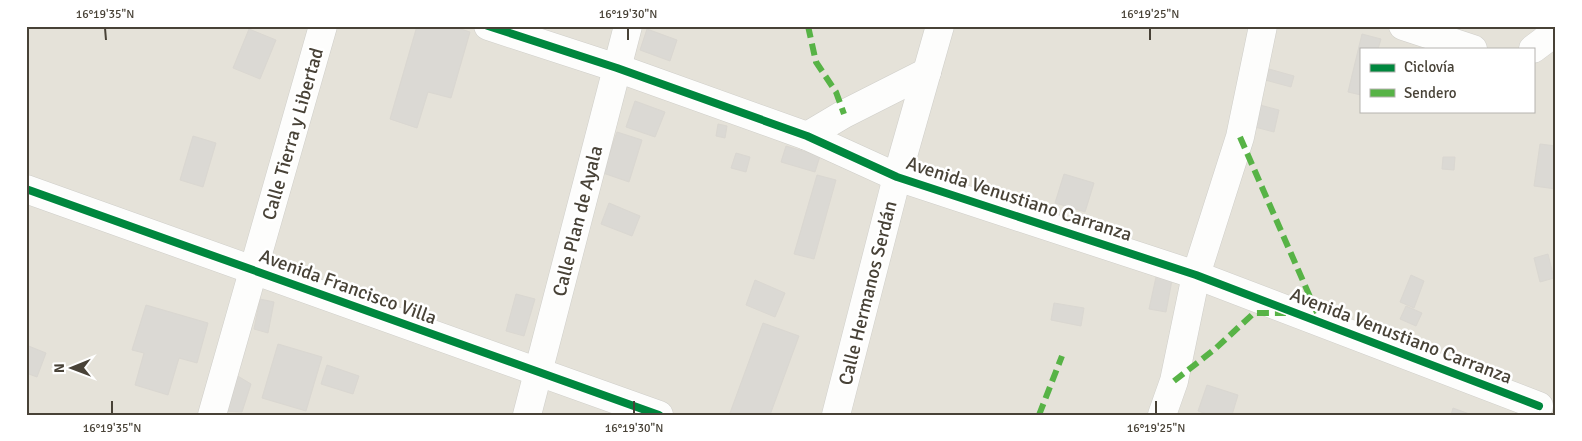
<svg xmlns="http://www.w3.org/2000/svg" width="1582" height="441" font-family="Signika,sans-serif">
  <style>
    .residential { fill: #e5e2d9; fill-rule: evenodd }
    .building { fill: #dbd9d4; stroke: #dad7d1 }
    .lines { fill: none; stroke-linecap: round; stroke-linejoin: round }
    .minor-casing { stroke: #cfcec9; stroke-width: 29 }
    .minor { stroke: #fdfdfc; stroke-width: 28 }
    .quiet { stroke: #57b346; stroke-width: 6; stroke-dasharray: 12 6; stroke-linecap: butt }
    .cycleway-casing { stroke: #fff; stroke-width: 11 }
    .cycleway { stroke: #00873e; stroke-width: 8 }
    .ticks { fill: none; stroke: #484237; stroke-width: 2 }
    .labels { text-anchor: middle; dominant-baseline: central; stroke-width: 5; stroke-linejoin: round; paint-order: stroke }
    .street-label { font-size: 19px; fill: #484237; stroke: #fff }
    .neatline { fill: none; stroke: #484237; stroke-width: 2 }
    .ticks-label { font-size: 12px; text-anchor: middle; fill: #484237 }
  </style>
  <rect width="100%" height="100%" fill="#f1f0ec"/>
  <path class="residential" d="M26 26H1556V415H26ZM1361 49H1533V111H1361Z"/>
  <g class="building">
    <polygon points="417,26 452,26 470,32 451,98 428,92 417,128 390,119"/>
    <polygon points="249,29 276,40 260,79 233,68"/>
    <polygon points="647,29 677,40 670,61 640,50"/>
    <polygon points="1362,34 1381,39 1378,49 1361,49 1361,95 1348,92"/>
    <polygon points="1269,69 1294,76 1291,87 1265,80"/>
    <polygon points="635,101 665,112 655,137 626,127"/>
    <polygon points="1256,104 1279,110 1274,132 1251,126"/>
    <polygon points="718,124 727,126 725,138 716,136"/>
    <polygon points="617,132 642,140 629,182 603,173"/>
    <polygon points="193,136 216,143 203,187 180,180"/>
    <polygon points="1540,144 1556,146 1556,189 1534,186"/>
    <polygon points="786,146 820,156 815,172 781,162"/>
    <polygon points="736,153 750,157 746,172 731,168"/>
    <polygon points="1443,157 1455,157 1454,170 1442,169"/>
    <polygon points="1064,174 1094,183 1085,212 1055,203"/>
    <polygon points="817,175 836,180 814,259 794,254"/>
    <polygon points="609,203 640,216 632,236 601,224"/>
    <polygon points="1548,254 1554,278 1540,282 1534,258"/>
    <polygon points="1411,275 1424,281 1414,308 1400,302"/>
    <polygon points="1156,277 1172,280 1166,312 1149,309"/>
    <polygon points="755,280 785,293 775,317 746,305"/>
    <polygon points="516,294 535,299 524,336 506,331"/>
    <polygon points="260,299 274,302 268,333 254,329"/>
    <polygon points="1054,303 1084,308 1081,326 1051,320"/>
    <polygon points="146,305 208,323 197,363 179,358 168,395 135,385 144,353 132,350"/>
    <polygon points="1406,306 1422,313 1416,326 1400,319"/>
    <polygon points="763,323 799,336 770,415 735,415 730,413"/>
    <polygon points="278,344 322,357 306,411 262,398"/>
    <polygon points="26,345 46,353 37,377 26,373"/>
    <polygon points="327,365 359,376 353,394 321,384"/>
    <polygon points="236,375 251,384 242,412 224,411"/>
    <polygon points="1207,385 1238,395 1232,415 1209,415 1198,411"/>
    <polygon points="1453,408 1472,415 1451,415"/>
  </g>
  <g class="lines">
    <defs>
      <g id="minor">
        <polyline points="488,26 617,68 807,136 897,177 1196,275 1539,406"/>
        <polyline points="1403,26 1473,49"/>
        <polyline points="1533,49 1549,37 1550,26"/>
        <polyline points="807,136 844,114 927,72"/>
        <polyline points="26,189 659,415"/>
        <polyline points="212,415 323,26"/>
        <polyline points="527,415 628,26"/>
        <polyline points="836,415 897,177 940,26"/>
        <polyline points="1162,415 1174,381 1196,275 1240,137 1263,26"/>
      </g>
    </defs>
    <use href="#minor" class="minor-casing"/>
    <use href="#minor" class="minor"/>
    <g class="quiet">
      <polyline points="808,26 816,62 836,92 844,114"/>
      <polyline points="1240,137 1321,322"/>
      <polyline points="1174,381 1215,349 1254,313 1286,313"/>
      <polyline points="1039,415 1062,356"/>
    </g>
    <defs>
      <g id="cycleway">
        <polyline points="488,26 617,68 807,136 897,177 1196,275 1539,406"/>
        <polyline points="26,189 659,415"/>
      </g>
    </defs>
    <use href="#cycleway" class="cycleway-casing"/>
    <use href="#cycleway" class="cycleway"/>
  </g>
  <path class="ticks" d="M105 28 106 40M628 28V40M1150 28V40M112 401V414M634 401V414M1156 401V414"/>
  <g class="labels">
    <g class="street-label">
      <text transform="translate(293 134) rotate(-74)">Calle Tierra y Libertad</text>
      <text transform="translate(1019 199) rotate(18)">Avenida Venustiano Carranza</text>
      <text transform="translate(578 221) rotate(-76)">Calle Plan de Ayala</text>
      <text transform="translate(348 287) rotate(20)">Avenida Francisco Villa</text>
      <text transform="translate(868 293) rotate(-76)">Calle Hermanos Serdán</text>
      <text transform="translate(1401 336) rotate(21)">Avenida Venustiano Carranza</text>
    </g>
  </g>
  <rect width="1582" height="441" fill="none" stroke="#ffffff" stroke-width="55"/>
  <rect x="1360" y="48" width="175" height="65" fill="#ffffff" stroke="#b6b3af"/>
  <rect x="1370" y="64" width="25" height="8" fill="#00873e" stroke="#b6b3af"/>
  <text x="1404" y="72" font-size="15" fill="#484237">Ciclovía</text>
  <rect x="1370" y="89" width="25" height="8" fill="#57b346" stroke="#b6b3af"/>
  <text x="1404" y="98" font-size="15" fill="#484237">Sendero</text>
  <g transform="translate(72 368) rotate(269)" stroke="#ffffff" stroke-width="4" paint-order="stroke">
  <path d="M0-4L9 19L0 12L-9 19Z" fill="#484237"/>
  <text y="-8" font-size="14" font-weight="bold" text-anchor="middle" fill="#484237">N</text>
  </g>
  <rect x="28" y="28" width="1526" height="386" class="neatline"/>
  <g class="ticks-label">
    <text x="105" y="18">16°19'35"N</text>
    <text x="628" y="18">16°19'30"N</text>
    <text x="1150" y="18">16°19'25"N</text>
    <text x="112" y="432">16°19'35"N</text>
    <text x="634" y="432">16°19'30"N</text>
    <text x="1156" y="432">16°19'25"N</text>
  </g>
</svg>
